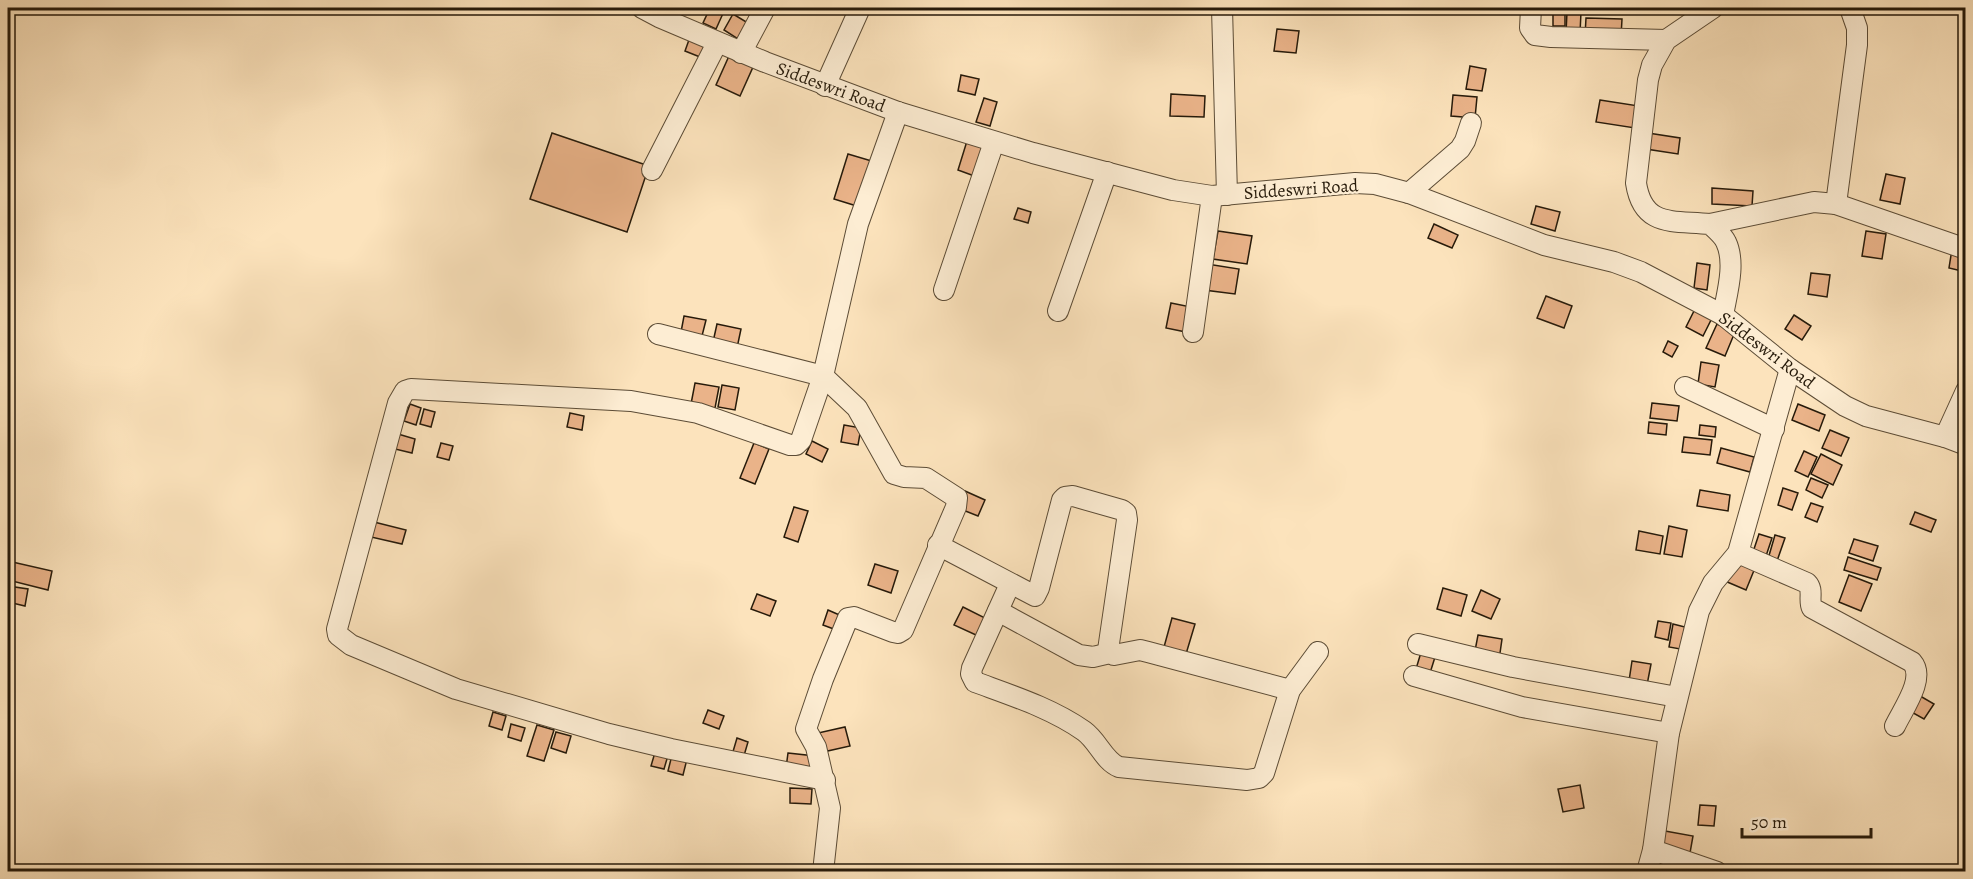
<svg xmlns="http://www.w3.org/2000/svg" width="1973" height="879" font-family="Alegreya,serif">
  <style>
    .building { fill: #eab389; stroke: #261a0a; stroke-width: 1.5 }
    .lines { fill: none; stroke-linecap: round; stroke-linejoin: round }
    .minor-casing { stroke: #5c4c36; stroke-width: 22 }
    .minor { stroke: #fdedd3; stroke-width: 20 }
    .labels { text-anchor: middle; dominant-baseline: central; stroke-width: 4.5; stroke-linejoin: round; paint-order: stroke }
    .street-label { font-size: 18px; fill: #261a0a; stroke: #fdedd3 }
  </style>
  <rect width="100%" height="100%" fill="#fce3bc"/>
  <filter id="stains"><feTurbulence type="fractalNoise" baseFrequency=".00333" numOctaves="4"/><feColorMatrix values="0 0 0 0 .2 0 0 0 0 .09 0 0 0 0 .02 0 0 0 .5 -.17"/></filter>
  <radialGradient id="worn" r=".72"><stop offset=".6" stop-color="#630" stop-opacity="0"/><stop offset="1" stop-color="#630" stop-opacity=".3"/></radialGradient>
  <g class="building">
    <polygon points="710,8 725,9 716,29 703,23"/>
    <polygon points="1567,12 1581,12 1580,33 1566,33"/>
    <rect x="1553" y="13" width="12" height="13"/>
    <polygon points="733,14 748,23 738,39 724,30"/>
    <polygon points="1586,18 1622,19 1621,37 1585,36"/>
    <polygon points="1277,29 1299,31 1296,53 1274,51"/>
    <polygon points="690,37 711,45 705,59 685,51"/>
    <polygon points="729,56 753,67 740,96 716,85"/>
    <polygon points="1470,66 1486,69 1482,91 1466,89"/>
    <polygon points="961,75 979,79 975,95 958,91"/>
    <polygon points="1171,94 1205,96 1204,117 1170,116"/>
    <polygon points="1453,95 1477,97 1475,118 1451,116"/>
    <polygon points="984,98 997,102 990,126 976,122"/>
    <polygon points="1600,100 1639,106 1635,128 1596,122"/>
    <polygon points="552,133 649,166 627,232 530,199"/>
    <polygon points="1648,133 1680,138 1678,154 1646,149"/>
    <polygon points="967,141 987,148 977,177 958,170"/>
    <polygon points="848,154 875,162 860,207 834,199"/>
    <polygon points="1886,174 1905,178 1900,204 1880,200"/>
    <polygon points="1712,188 1753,191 1752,206 1712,204"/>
    <polygon points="1536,206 1560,212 1555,231 1531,224"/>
    <polygon points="1018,208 1031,212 1028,223 1014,219"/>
    <polygon points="1434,224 1458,235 1452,248 1428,238"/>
    <polygon points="1218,231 1252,236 1247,264 1213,259"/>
    <polygon points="1866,231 1886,234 1882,259 1862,256"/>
    <polygon points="1952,249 1966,253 1966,272 1949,268"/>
    <polygon points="1697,263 1710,265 1707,290 1694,288"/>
    <polygon points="1207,264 1239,269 1235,294 1204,290"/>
    <polygon points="1811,273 1830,275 1827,297 1808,294"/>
    <polygon points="1546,296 1572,306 1564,328 1537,318"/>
    <polygon points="1171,303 1191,307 1186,332 1166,328"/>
    <polygon points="1696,307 1713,316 1703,336 1686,327"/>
    <polygon points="1794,315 1811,326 1802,340 1785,329"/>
    <polygon points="684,316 706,320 702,336 681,332"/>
    <polygon points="717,324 741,329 737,348 713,342"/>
    <polygon points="1717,324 1735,332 1725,356 1706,348"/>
    <polygon points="1668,341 1678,346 1672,357 1663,352"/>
    <polygon points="1701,362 1719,365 1715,387 1698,384"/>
    <polygon points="695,383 719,387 715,408 691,404"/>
    <polygon points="722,385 739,388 735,410 718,407"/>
    <polygon points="1652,403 1679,406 1677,421 1650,418"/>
    <polygon points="410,404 421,408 416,425 404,421"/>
    <polygon points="1798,404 1825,415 1819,431 1792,420"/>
    <polygon points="424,409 435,412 431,427 420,424"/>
    <polygon points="570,413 584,416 582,430 567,427"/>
    <polygon points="1649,422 1667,424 1666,435 1648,433"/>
    <polygon points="844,425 861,428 858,445 841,442"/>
    <polygon points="1700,425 1716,427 1715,437 1699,435"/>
    <polygon points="1830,430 1849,438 1841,456 1822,448"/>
    <polygon points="398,434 415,439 412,453 395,449"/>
    <polygon points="1684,437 1712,440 1710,455 1682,452"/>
    <polygon points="812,441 828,449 822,462 806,454"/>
    <polygon points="441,443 453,446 449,460 437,457"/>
    <polygon points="754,443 769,449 755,484 740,478"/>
    <polygon points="1721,448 1754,457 1750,472 1717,463"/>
    <polygon points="1804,451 1817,457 1808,477 1795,471"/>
    <polygon points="1821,454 1842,465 1833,485 1811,474"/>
    <polygon points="1811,478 1828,485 1822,498 1806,490"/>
    <polygon points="1783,488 1798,493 1792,510 1778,505"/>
    <polygon points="1700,490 1730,495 1728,511 1697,506"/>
    <polygon points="965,491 985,500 978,516 958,508"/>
    <polygon points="1811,503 1823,507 1817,522 1805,517"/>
    <polygon points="794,507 808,511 798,542 784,537"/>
    <polygon points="1915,512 1936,520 1931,532 1910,524"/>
    <polygon points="374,522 406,530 402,544 371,537"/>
    <polygon points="1669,526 1687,530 1682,557 1664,554"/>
    <polygon points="1639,531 1663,536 1660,554 1636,550"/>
    <polygon points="1759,534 1772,538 1766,556 1753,552"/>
    <polygon points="1775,535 1785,538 1777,561 1768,559"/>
    <polygon points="1854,539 1878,546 1873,561 1849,553"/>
    <polygon points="1848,557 1881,568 1877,580 1844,570"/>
    <polygon points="1734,560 1755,568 1746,590 1725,581"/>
    <polygon points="8,561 52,571 48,590 8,580"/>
    <polygon points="875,564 898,571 891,593 868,585"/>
    <polygon points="1849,575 1872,584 1861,611 1839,602"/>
    <polygon points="8,586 28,589 25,606 8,602"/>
    <polygon points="1443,588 1467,595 1461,616 1437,609"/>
    <polygon points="1481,590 1500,599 1491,619 1472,611"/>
    <polygon points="757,594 776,601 770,616 751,609"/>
    <polygon points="963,607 985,618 976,635 954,625"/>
    <polygon points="828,610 844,617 839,631 823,625"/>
    <polygon points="1172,618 1195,624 1186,654 1164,647"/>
    <polygon points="1658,621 1671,623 1668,640 1655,637"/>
    <polygon points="1673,624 1685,627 1680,649 1669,647"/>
    <polygon points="1478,635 1502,639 1499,660 1474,656"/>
    <polygon points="1422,649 1436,654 1430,673 1416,669"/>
    <polygon points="1632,661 1651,664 1647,685 1629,681"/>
    <polygon points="1915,693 1934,704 1924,719 1906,709"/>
    <polygon points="708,710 724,716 719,729 703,723"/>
    <polygon points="493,712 506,716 502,730 489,726"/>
    <polygon points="511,724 525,728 521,741 508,737"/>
    <polygon points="537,725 554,730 544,761 527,756"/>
    <polygon points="845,727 850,746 823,752 818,733"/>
    <polygon points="556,732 571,736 566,753 551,748"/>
    <polygon points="737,738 748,742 743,759 732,755"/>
    <polygon points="656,749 669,752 664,769 651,766"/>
    <polygon points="673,751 688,755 683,775 668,771"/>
    <polygon points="788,753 815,756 813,772 786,768"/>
    <polygon points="1580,785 1584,808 1563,812 1558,789"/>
    <polygon points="790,788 812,789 811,804 790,803"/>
    <polygon points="1700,805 1716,806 1714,826 1698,825"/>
    <polygon points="1665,831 1693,836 1690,853 1662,849"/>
  </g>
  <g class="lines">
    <defs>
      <g id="minor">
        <polyline points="642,8 659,17 765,62 898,112 1033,153 1173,190 1212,196 1355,183 1375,184 1409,193 1544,245 1614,262 1641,272 1723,315 1790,369 1845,406 1866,416 1945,437 1966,445"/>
        <polyline points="1222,8 1227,195"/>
        <polyline points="1531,8 1530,28 1535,35 1551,37 1666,40"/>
        <path d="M1713 8 1666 40 1652 65 1648 80 1636 183C1643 228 1673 220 1710 224 1715 229 1723 235 1726 242 1736 263 1727 293 1723 315"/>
        <polyline points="741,53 765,8"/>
        <polyline points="825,86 860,8"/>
        <polyline points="652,170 717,43"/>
        <polyline points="1409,193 1460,149 1465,141 1471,123"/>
        <polyline points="1836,204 1857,45 1857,28 1850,8"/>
        <polyline points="1710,224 1814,202 1836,204 1966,249"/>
        <polyline points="944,290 994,142"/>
        <polyline points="1058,311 1107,172"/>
        <polyline points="1193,332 1212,196"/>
        <polyline points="658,334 823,376 857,408 894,474 904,477 926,478 957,498 956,507 903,630 898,633 893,632 854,617 848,618 823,679 806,729 816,747 830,808 823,872"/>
        <polyline points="1685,387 1774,429"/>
        <polyline points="1945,437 1966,391"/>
        <polyline points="938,545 1035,596 1039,588 1062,500 1065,497 1073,496 1122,510 1126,513 1127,520 1108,650 1114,655 1140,650 1148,652 1290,690"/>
        <path d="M1738 553 1807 583C1814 590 1808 600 1812 608L1912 662C1926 678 1903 709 1895 726"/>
        <path d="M1010 584 972 668 971 674 975 682C1013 696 1051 708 1084 731 1098 741 1104 761 1119 767L1247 780 1259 778 1264 773 1290 690 1318 652"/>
        <polyline points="998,611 1079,655 1093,657 1110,653"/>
        <polyline points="1418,644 1513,667 1677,697"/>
        <polyline points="1414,676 1522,707 1669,733"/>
        <polyline points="825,780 671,749 609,734 456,689 351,645 338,635 337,629 398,403 405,391 411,389 631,401 698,413 790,445 796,445 801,440 823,376 858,224 898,112"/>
        <polyline points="1653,850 1717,872"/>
        <polyline points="1647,872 1653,850 1669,733 1699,611 1713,583 1738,553 1790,369"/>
      </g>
    </defs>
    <use href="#minor" class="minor-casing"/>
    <use href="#minor" class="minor"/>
  </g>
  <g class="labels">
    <g class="street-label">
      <text transform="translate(831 87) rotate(20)">Siddeswri Road</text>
      <text transform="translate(1301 189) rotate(-4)">Siddeswri Road</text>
      <text transform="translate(1767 350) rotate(37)">Siddeswri Road</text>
    </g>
  </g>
  <rect width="1973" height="879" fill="none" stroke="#fce3bc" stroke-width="30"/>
  <rect x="9" y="9" width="1955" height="861" fill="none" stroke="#261a0a" stroke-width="3"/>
  <rect x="15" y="15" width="1943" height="849" fill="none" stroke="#261a0a" stroke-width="1.5"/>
  <path d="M1742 828v9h129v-9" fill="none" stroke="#261a0a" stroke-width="3"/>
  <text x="1751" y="828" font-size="18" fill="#261a0a" stroke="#fdedd3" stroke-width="4.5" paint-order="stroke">50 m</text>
  <rect width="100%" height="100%" filter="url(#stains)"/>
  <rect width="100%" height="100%" fill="url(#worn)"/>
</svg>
